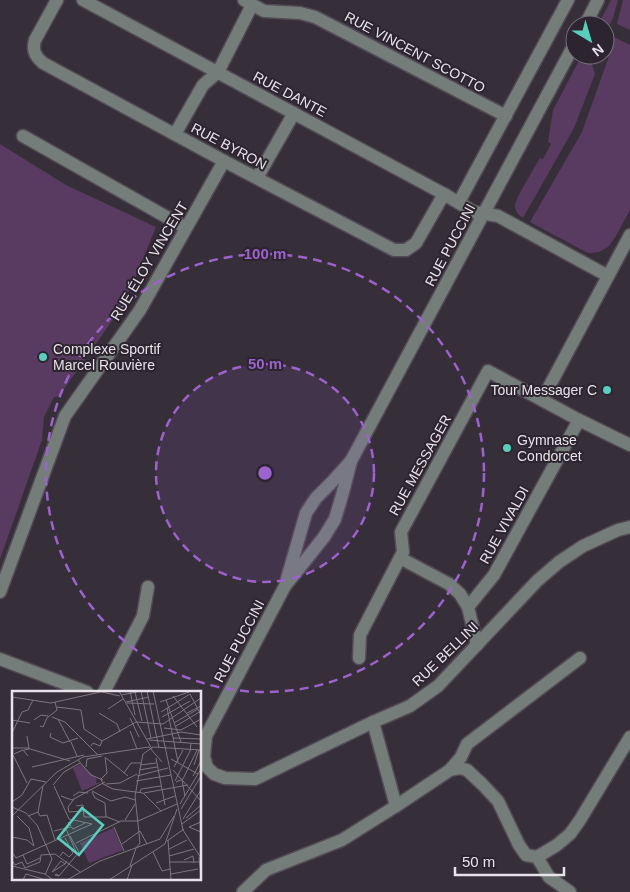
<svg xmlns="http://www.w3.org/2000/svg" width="630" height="892" font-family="Helvetica,sans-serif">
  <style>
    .green { fill: #593b61 }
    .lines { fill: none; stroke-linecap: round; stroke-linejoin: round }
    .minor-casing { stroke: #524b54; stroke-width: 15 }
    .minor { stroke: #757d7b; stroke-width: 12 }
    .ring { fill: none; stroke: #9c63cc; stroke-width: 2.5; stroke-dasharray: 9 6 }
    .poi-dot { fill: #59cebf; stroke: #2c242e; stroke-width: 2 }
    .labels { text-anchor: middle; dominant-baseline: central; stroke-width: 4; stroke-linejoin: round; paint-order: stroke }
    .street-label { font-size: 14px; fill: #e8e3e9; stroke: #2c242e }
    .poi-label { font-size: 14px; fill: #e8e3e9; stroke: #2c242e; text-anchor: start }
    .inset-road { fill: none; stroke: #7d767f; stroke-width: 1 }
    .view { fill: #59cebf; fill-opacity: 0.15; stroke: #59cebf; stroke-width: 2.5 }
    .inset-edge { fill: none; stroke: #e8e3e9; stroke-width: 2.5 }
    .centre { fill: #9c63cc; stroke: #2c242e; stroke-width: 2.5 }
    .ring-label { font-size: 15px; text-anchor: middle; font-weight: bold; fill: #9c63cc; stroke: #2c242e; stroke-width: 4; stroke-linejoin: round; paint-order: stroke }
  </style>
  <rect width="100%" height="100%" fill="#362e38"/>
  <g class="green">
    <polygon points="611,0 618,0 613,18 605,34 605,25 598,25"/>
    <polygon points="623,0 630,0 630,30 617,24"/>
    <polygon points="614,37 630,45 630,210 616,236 608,247 599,252 590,253 586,252 530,222 582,132 608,59"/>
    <path d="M582 55H595L591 61 595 74 574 128 523 218C518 215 515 211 515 205 516 197 535 167 540 158L543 159 551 144 548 142 553 110Z"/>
    <polygon points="0,144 66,185 156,227 133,283 114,318 59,396 54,397 44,417 42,440 0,559"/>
  </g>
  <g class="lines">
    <defs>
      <g id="minor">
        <path d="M57 0 35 40C32 50 35 56 43 63L224 161 394 250H406L416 243 444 194"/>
        <polyline points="83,0 444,194 474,212 498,216 608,276"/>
        <polyline points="244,0 264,11 300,13 315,17 506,116"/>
        <polyline points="585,25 598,0"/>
        <polyline points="175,134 203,85 218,72 252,5"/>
        <polyline points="23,136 186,228"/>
        <polyline points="257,178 294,113"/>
        <polyline points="459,202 568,0"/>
        <polyline points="542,400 630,235"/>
        <polyline points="351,461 343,492 335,519 324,537 285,586 206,736 204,757 207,767 214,774 225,778 255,779 373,722 410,706 438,686 537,581 559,562 583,546 618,530 630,527"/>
        <polyline points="400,558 449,584 460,594 468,607"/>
        <polyline points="287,579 306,513 316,498 331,483 351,461 575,43"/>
        <polyline points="0,592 65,416 140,310 224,161"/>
        <polyline points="477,645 468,607 494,575 579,420"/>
        <polyline points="359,658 360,635 403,552 401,532 488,371 579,420 630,445"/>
        <polyline points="0,659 87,692"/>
        <polyline points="104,692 143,616 148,587"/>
        <polyline points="373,722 396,806"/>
        <polyline points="450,770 461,757 467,744 580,658"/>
        <polyline points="537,857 557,845 570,834 580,820 630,737"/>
        <polyline points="243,892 266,870 342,840 396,806 450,770 460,768 467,770 482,784 498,801 519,845 526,855 537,857 549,877 570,892"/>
      </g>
    </defs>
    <use href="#minor" class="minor-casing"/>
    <use href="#minor" class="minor"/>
  </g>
  <circle cx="265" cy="473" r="109" fill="#9c63cc" fill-opacity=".12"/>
  <g class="ring">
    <circle cx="265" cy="473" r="109"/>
    <circle cx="265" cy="473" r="219"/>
  </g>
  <g class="poi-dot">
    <circle cx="43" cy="357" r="5"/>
    <circle cx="607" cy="390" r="5"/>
    <circle cx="507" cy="448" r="5"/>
  </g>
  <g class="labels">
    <g class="street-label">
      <text transform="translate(415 52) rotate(28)">RUE VINCENT SCOTTO</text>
      <text transform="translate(290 94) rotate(28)">RUE DANTE</text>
      <text transform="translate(229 146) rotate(28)">RUE BYRON</text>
      <text transform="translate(450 245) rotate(-62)">RUE PUCCINI</text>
      <text transform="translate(149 261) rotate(-59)">RUE ÉLOY VINCENT</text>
      <text transform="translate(420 465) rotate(-61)">RUE MESSAGER</text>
      <text transform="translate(504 525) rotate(-61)">RUE VIVALDI</text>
      <text transform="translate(239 641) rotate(-62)">RUE PUCCINI</text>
      <text transform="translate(445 654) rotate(-44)">RUE BELLINI</text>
    </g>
    <g class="poi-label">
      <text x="53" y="349">Complexe Sportif<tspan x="53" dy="16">Marcel Rouvière</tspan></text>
      <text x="597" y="390" text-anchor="end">Tour Messager C</text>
      <text x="517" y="440">Gymnase<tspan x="517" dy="16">Condorcet</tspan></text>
    </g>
  </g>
  <g transform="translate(12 691)">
    <rect width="189" height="189" fill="#362e38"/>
    <path d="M69 73 84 87V92H88L70 100 61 77ZM101 137 111 159 77 172 68 152Z" fill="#593b61"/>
    <path class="inset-road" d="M107 0 140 58M118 0 123 24M129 0 139 47M135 0 147 57M141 0 171 139 189 167M90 1 108 5M123 1 130 30M178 3 189 24M109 4 125 1M161 5 185 36M0 6 39 12 93 0M154 9 169 51M114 11 137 6M148 11 177 1M115 12 142 13M45 16 69 19 72 38 90 50 124 31 151 33 189 7M155 17 166 71M96 18 111 8M149 21 178 3M87 22 105 33 108 41M175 22 189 15M40 26 53 31 86 64M150 26 178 10M118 27 127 46M46 28 58 51M0 29 18 32M22 29 29 24 36 25M162 32 186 18M28 35 31 36 35 27 45 19 43 11M164 35 189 20M152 37 169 39 189 28M118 40 125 58M0 42 10 21 16 19 21 9M39 42 38 46 51 52 66 47M161 47 189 48M135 48 169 41 189 44M137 49 189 53M59 51 65 65M79 55 81 52 88 55 90 50M0 57H15L58 70M12 59 17 58 15 45M2 63 11 59 16 65M1 64 15 92M94 67 116 85M144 67 153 114M159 68 186 83M66 69 79 84 91 89M128 74 144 72M182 74 187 59M20 76 72 64M74 76 75 68 90 65M162 76 171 59M127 79 145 76M161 79 189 110M112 82 119 72H129M125 85 156 77M181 85 189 70M89 88 91 93 101 98 131 102 149 120M89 88 95 82 93 66M170 89 173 105M124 90 159 84M163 90 178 60 179 52M164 91 171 88 185 59M94 93 108 92 125 83M41 94 52 81 68 72M80 100 99 110 113 106 123 109M80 101 83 107 93 112 94 126M128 101 129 98 149 95M132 102 176 94M49 105 60 109 93 91M61 105 67 101 76 102M62 108 56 116 57 121 72 120M0 111 10 104 19 88 34 91M144 112 163 105M168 113 189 78M64 115 71 114 72 126H95L108 131M0 116 14 122 25 134 40 168 33 184M169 118 189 85M26 121 28 125 35 124 43 149M0 125 45 81 71 66 137 56 150 71M16 125 26 121 31 95M174 127 189 114M171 128 189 99M113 129 123 113M56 131 61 138 73 132M189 131 177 136 189 141M170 133 189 119M102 136 112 160M54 138 65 163M42 140 59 136M0 146 15 149 22 155 17 137 5 125M156 149 159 189M155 150 172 138M64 152 109 130H126L165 113M110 153 128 140 135 153M124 157 128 152 123 105 131 63 141 56 189 59M157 158 175 149M0 161 4 167 80 133 57 128 42 95M141 161 150 180 158 178M11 164 15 173 28 167M48 165 51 161 57 166 61 162 53 147M157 165 182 158M187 166 189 186M0 169 3 174 10 171 13 177 28 171 29 164 43 163 68 181M172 169 181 165 182 172M158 171H189M53 173 40 181 49 170 53 173 55 170M0 175 33 183 41 189M118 175 124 157M159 183 186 178M47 185 43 184 45 183 47 185 67 161 58 145M11 189 14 183 34 189M55 189 88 170 148 148 162 125M97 189 153 153 165 118M115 189 120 174"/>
    <path class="view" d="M70 117 91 134 67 164 46 147Z"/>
    <rect width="189" height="189" class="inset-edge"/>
  </g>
  <circle cx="265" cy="473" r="8" class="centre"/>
  <g class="ring-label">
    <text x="265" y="259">100 m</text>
    <text x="265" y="369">50 m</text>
  </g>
  <g transform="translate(590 40) rotate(142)"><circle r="24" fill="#2c242e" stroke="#777079"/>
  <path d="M0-4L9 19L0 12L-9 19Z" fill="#59cebf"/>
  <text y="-8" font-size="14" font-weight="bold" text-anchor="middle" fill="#e8e3e9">N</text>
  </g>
  <path d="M455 867v8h109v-8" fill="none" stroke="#e8e3e9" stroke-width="2.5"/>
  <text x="462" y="867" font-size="15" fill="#e8e3e9" stroke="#2c242e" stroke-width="4" paint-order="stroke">50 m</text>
</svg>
